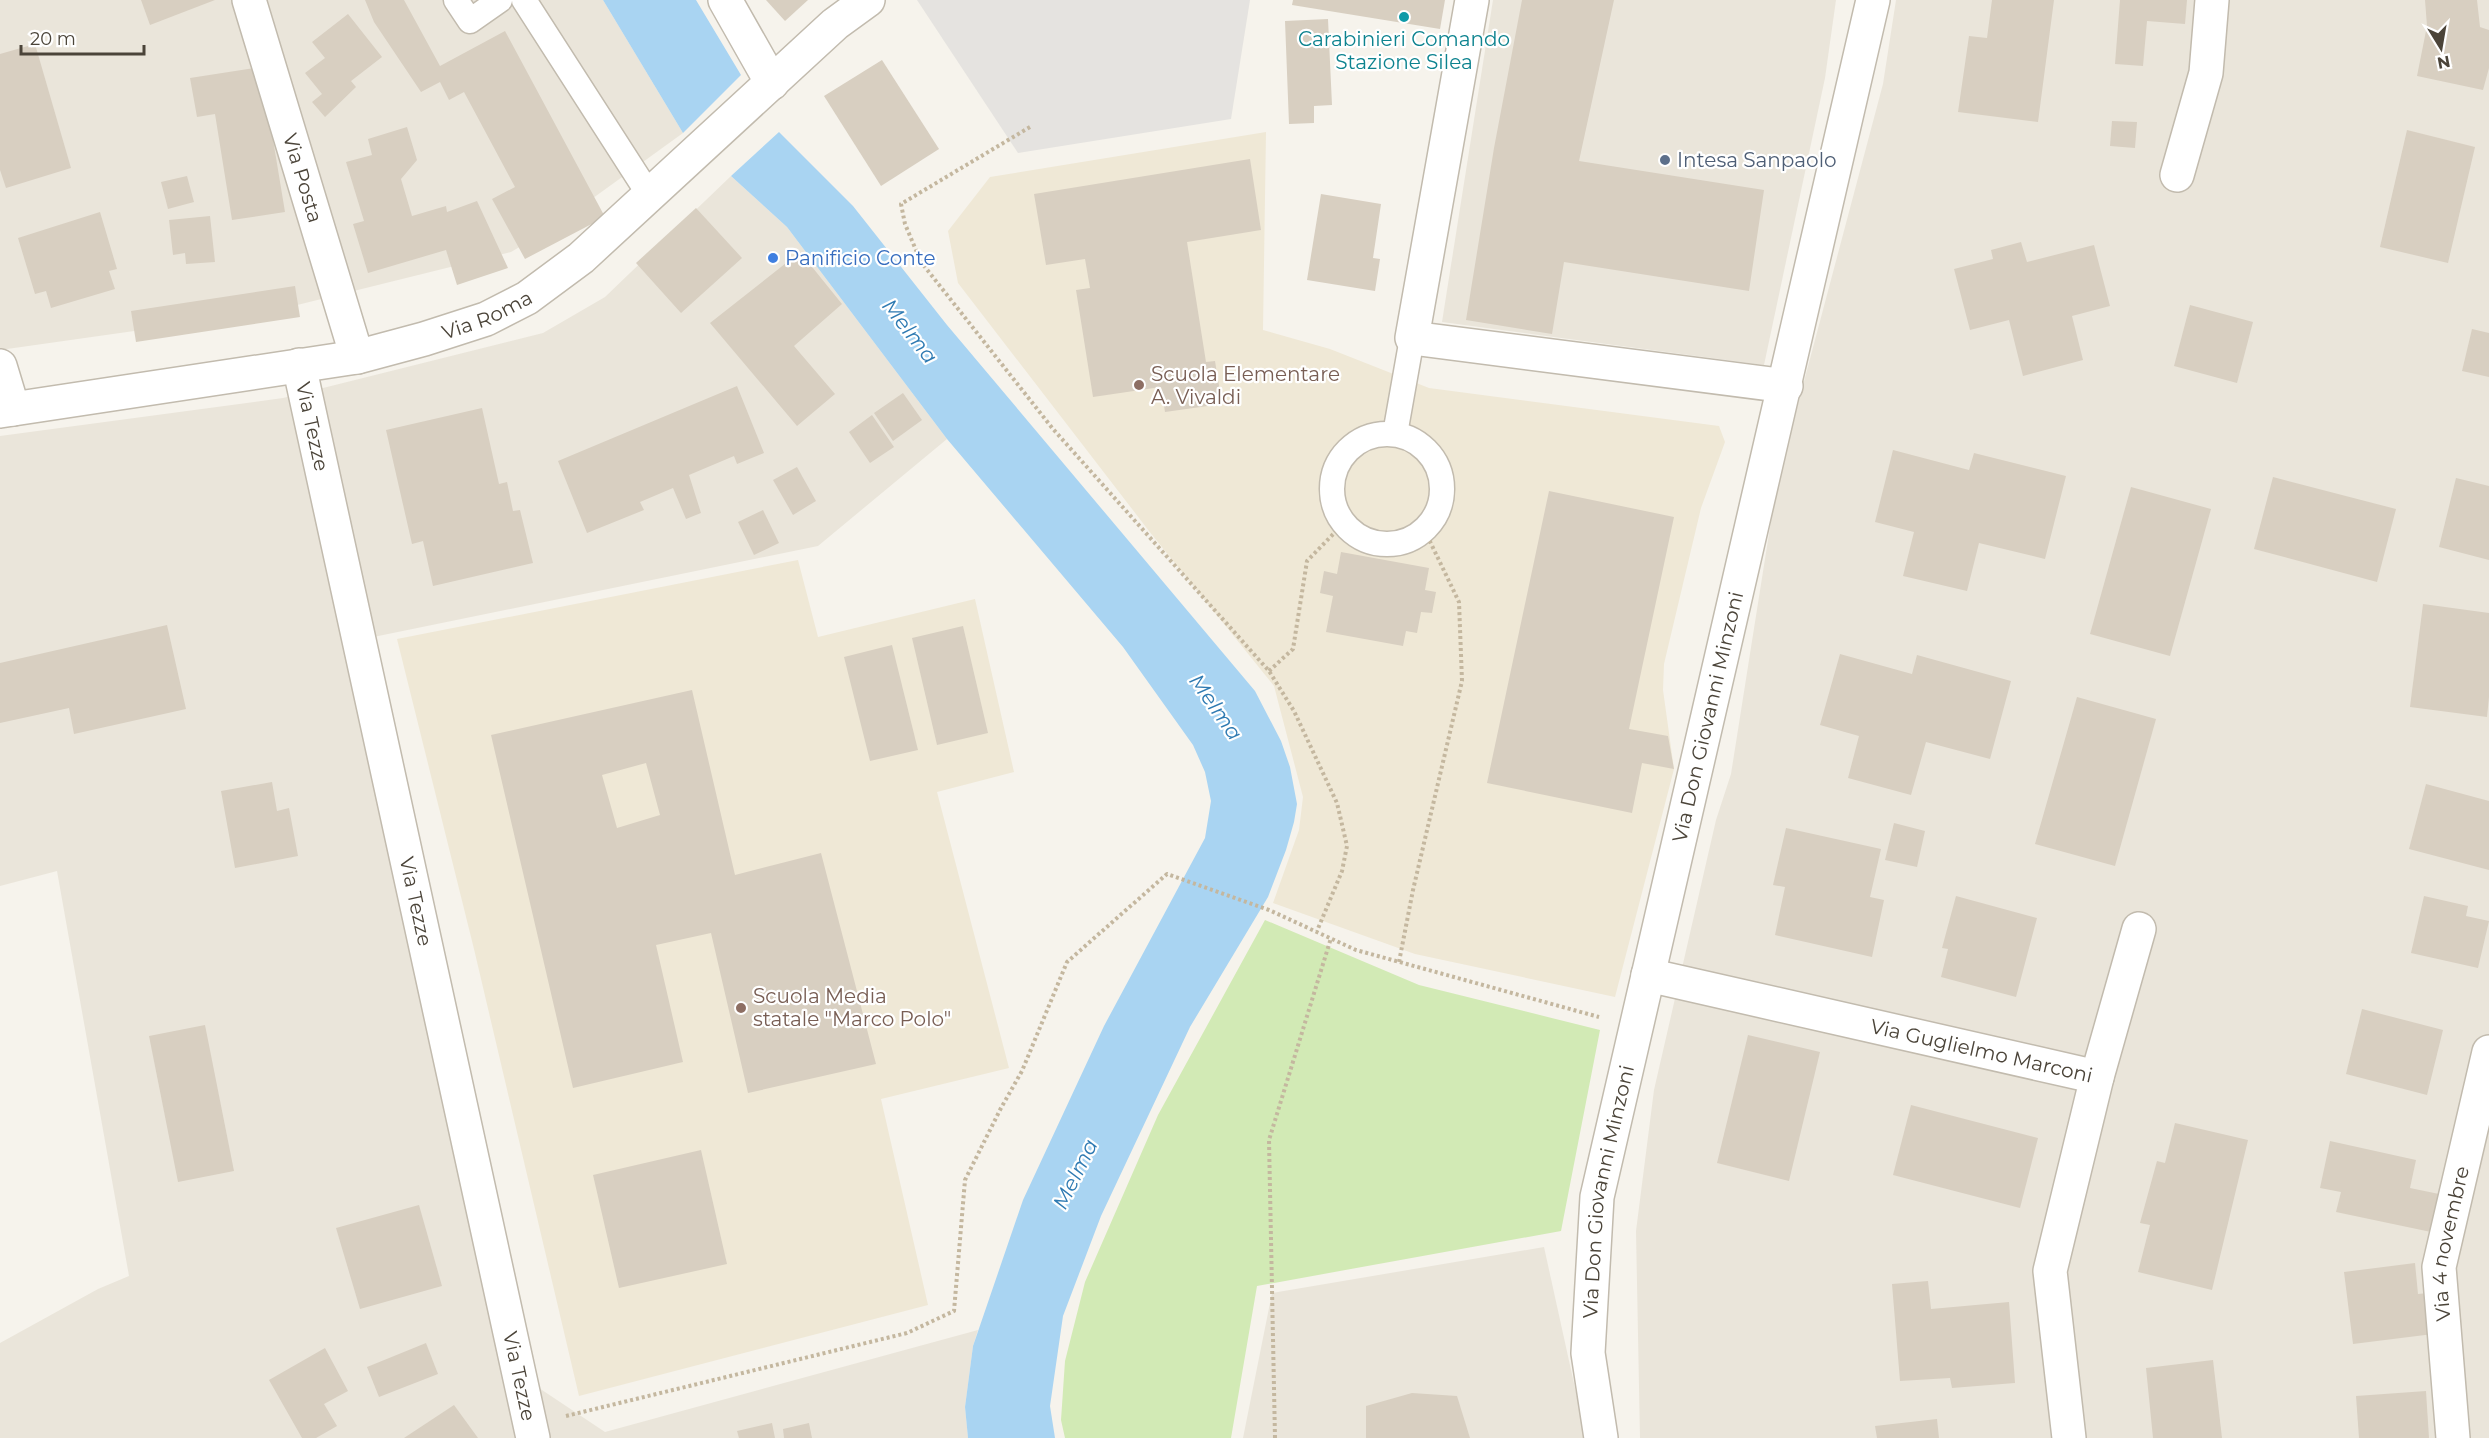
<svg xmlns="http://www.w3.org/2000/svg" width="2489" height="1438" font-family="Montserrat,sans-serif">
  <style>
    .residential { fill: #eae5da }
    .education { fill: #efe8d6 }
    .green { fill: #d2eab5 }
    .parking { fill: #e5e3e0 }
    .water { fill: #a9d4f2 }
    .building { fill: #d8cfc1; fill-rule: evenodd }
    .lines { fill: none; stroke-linecap: round; stroke-linejoin: round }
    .service-casing { stroke: #c2bbae; stroke-width: 27 }
    .minor-casing { stroke: #c2bbae; stroke-width: 36 }
    .tertiary-casing { stroke: #c2bbae; stroke-width: 36 }
    .path { stroke: #c4b79f; stroke-width: 4; stroke-dasharray: 3 3; stroke-linecap: butt }
    .service { stroke: #fff; stroke-width: 24 }
    .minor { stroke: #fff; stroke-width: 33 }
    .tertiary { stroke: #fff; stroke-width: 33 }
    .culture-dot { fill: #0f9aa8; stroke: #fff; stroke-width: 2 }
    .service-dot { fill: #5c6f8a; stroke: #fff; stroke-width: 2 }
    .shop-dot { fill: #3f7fe0; stroke: #fff; stroke-width: 2 }
    .education-dot { fill: #8d6e63; stroke: #fff; stroke-width: 2 }
    .labels { text-anchor: middle; dominant-baseline: central; stroke-width: 4.5; stroke-linejoin: round; paint-order: stroke }
    .culture-label { font-size: 20px; fill: #0d838f; stroke: #fff }
    .service-label { font-size: 20px; fill: #4e5e75; stroke: #fff; text-anchor: start }
    .street-label { font-size: 20px; fill: #4b4439; stroke: #fff }
    .shop-label { font-size: 20px; fill: #366cbe; stroke: #fff; text-anchor: start }
    .education-label { font-size: 20px; fill: #785e54; stroke: #fff; text-anchor: start }
    .water-label { font-size: 21px; font-style: italic; fill: #2e7ab2; stroke: #fff }
  </style>
  <rect width="100%" height="100%" fill="#f6f3ec"/>
  <g class="residential">
    <polygon points="0,0 603,0 683,133 553,227 511,252 269,312 0,350"/>
    <polygon points="1493,0 1836,0 1825,78 1764,365 1442,322"/>
    <polygon points="1896,0 2489,0 2489,1438 1640,1438 1636,1231 1654,1090 1716,820 1731,774 1777,483 1883,84"/>
    <polygon points="731,176 787,227 947,439 818,546 349,642 512,1370 605,1432 978,1330 973,1346 965,1407 968,1438 0,1438 0,1343 98,1289 129,1276 57,871 0,886 0,436 283,398 543,333 605,297"/>
    <polygon points="1544,1247 1586,1438 1243,1438 1272,1293"/>
  </g>
  <g class="education">
    <polygon points="1266,132 1263,330 1330,349 1429,388 1719,426 1725,442 1701,508 1664,664 1663,690 1674,769 1615,997 1415,954 1273,903 1299,830 1303,797 1274,686 1149,531 958,283 948,231 990,177"/>
    <polygon points="798,560 818,637 975,599 1014,772 937,792 1009,1068 881,1099 928,1305 579,1396 474,949 397,639"/>
  </g>
  <polygon class="green" points="1265,920 1419,985 1600,1030 1561,1231 1257,1286 1231,1438 1065,1438 1061,1420 1065,1361 1085,1282 1158,1115"/>
  <polygon class="parking" points="917,0 1250,0 1231,119 1018,153"/>
  <g class="water">
    <polygon points="603,0 696,0 741,75 683,133"/>
    <polygon points="779,132 853,206 947,325 1255,691 1281,741 1290,767 1297,804 1294,822 1286,850 1268,897 1190,1027 1101,1216 1063,1316 1050,1406 1055,1438 968,1438 965,1407 973,1346 1023,1200 1104,1026 1205,838 1211,801 1205,772 1193,745 1123,647 947,439 787,227 731,176"/>
  </g>
  <g class="building">
    <polygon points="141,0 215,0 150,25"/>
    <polygon points="365,0 404,0 440,66 505,31 605,217 525,259 492,199 515,187 464,92 449,100 440,82 421,92 374,22"/>
    <polygon points="766,0 808,0 785,21"/>
    <polygon points="1293,0 1445,0 1440,29 1292,5"/>
    <polygon points="1522,0 1614,0 1579,161 1764,190 1749,291 1564,262 1552,334 1466,320 1494,148"/>
    <polygon points="1992,0 2054,0 2038,122 1958,112 1969,36 1987,38"/>
    <polygon points="2120,0 2187,0 2185,24 2147,21 2143,66 2115,64"/>
    <polygon points="2425,0 2477,0 2480,27 2489,30 2489,68 2483,90 2417,76 2427,26"/>
    <polygon points="348,14 382,57 351,81 356,87 325,117 312,102 322,94 305,73 325,58 312,42"/>
    <polygon points="1328,19 1332,105 1314,106 1314,123 1289,124 1285,21"/>
    <polygon points="35,44 71,168 6,188 0,170 0,54"/>
    <polygon points="882,60 939,149 881,186 824,96"/>
    <polygon points="261,67 285,212 232,220 215,114 197,117 190,78"/>
    <polygon points="2112,121 2137,122 2135,148 2110,146"/>
    <polygon points="407,127 417,160 401,179 412,216 446,206 447,212 477,201 508,268 457,285 446,250 368,273 353,224 364,221 346,162 372,155 368,139"/>
    <polygon points="2407,130 2475,147 2448,263 2380,247"/>
    <polygon points="1250,159 1261,230 1187,242 1206,362 1215,361 1222,404 1165,412 1161,387 1093,397 1076,290 1090,288 1085,259 1046,265 1034,194"/>
    <polygon points="187,176 194,202 168,209 161,182"/>
    <polygon points="1321,194 1381,204 1373,258 1380,259 1375,291 1307,280"/>
    <polygon points="696,208 742,258 681,313 636,263"/>
    <polygon points="100,212 117,269 109,271 115,289 51,308 46,291 35,294 18,238"/>
    <polygon points="210,216 215,262 186,264 185,253 173,255 169,220"/>
    <polygon points="2021,242 2027,262 2094,245 2110,306 2072,316 2083,360 2023,376 2009,320 1970,330 1954,269 1993,259 1991,250"/>
    <polygon points="800,252 842,304 794,346 835,394 797,426 710,323"/>
    <polygon points="295,286 300,317 136,342 131,311"/>
    <polygon points="2190,305 2253,322 2237,383 2174,366"/>
    <polygon points="2472,329 2489,333 2489,377 2462,371"/>
    <polygon points="737,386 764,453 737,464 734,456 689,475 701,513 686,519 673,488 640,502 644,510 587,533 558,461"/>
    <polygon points="903,393 922,420 893,441 874,413"/>
    <polygon points="482,408 499,484 507,482 513,511 520,510 533,563 433,586 423,541 412,544 386,430"/>
    <polygon points="872,415 894,447 870,463 849,432"/>
    <polygon points="1893,450 1969,470 1974,453 2066,476 2045,559 1979,543 1967,591 1903,576 1914,532 1875,522"/>
    <polygon points="797,467 816,501 793,515 773,480"/>
    <polygon points="2273,477 2396,509 2377,582 2254,549"/>
    <polygon points="2456,478 2489,486 2489,560 2439,547"/>
    <polygon points="2131,487 2211,509 2170,656 2090,634"/>
    <polygon points="1549,491 1674,517 1629,729 1668,736 1674,769 1642,763 1632,813 1487,783"/>
    <polygon points="763,510 779,543 754,555 738,522"/>
    <polygon points="1341,552 1429,568 1425,590 1436,592 1432,613 1421,612 1417,633 1406,631 1403,646 1326,632 1333,596 1320,593 1324,571 1337,574"/>
    <polygon points="2423,604 2489,613 2489,697 2487,717 2410,707"/>
    <polygon points="167,625 186,709 74,734 69,708 0,723 0,663"/>
    <polygon points="963,626 988,733 937,745 912,638"/>
    <polygon points="892,645 918,750 870,761 844,657"/>
    <polygon points="1840,654 1912,674 1917,655 2011,681 1990,759 1926,742 1911,795 1848,778 1859,736 1820,725"/>
    <path d="M692 690 735 875 821 853 876 1064 748 1093 711 933 656 945 683 1062 573 1088 491 735ZM646 763 660 815 617 828 602 775Z"/>
    <polygon points="2077,697 2156,719 2115,866 2035,844"/>
    <polygon points="272,782 277,811 289,808 298,856 235,868 221,791"/>
    <polygon points="2426,784 2489,801 2489,870 2409,849"/>
    <polygon points="1894,823 1925,831 1917,867 1885,860"/>
    <polygon points="1786,828 1881,849 1870,897 1884,900 1872,957 1775,935 1785,887 1773,885"/>
    <polygon points="1956,896 2037,918 2016,997 1941,977 1948,949 1942,948"/>
    <polygon points="2424,896 2468,906 2466,916 2489,921 2478,968 2411,953"/>
    <polygon points="2362,1009 2443,1030 2427,1095 2346,1074"/>
    <polygon points="205,1025 234,1171 178,1182 149,1036"/>
    <polygon points="1748,1035 1820,1052 1789,1181 1717,1163"/>
    <polygon points="1911,1105 2038,1138 2020,1208 1893,1175"/>
    <polygon points="2175,1123 2248,1140 2212,1290 2138,1272 2150,1225 2140,1223 2157,1161 2165,1163"/>
    <polygon points="2330,1141 2416,1160 2410,1188 2439,1194 2431,1232 2336,1212 2341,1192 2320,1188"/>
    <polygon points="701,1150 727,1264 619,1288 593,1175"/>
    <polygon points="419,1205 442,1286 360,1309 336,1228"/>
    <polygon points="2415,1263 2418,1294 2428,1293 2433,1334 2353,1344 2344,1272"/>
    <polygon points="1928,1281 1931,1309 2009,1302 2015,1383 1952,1388 1950,1378 1900,1381 1892,1284"/>
    <polygon points="426,1343 438,1374 379,1397 367,1367"/>
    <polygon points="325,1348 348,1391 324,1404 337,1426 316,1438 302,1438 269,1380"/>
    <polygon points="2213,1360 2222,1438 2153,1438 2146,1368"/>
    <polygon points="2426,1391 2429,1438 2359,1438 2356,1396"/>
    <polygon points="1412,1393 1457,1396 1470,1438 1366,1438 1366,1406"/>
    <polygon points="454,1405 478,1438 404,1438"/>
    <polygon points="1937,1419 1939,1438 1877,1438 1875,1426"/>
    <polygon points="772,1423 775,1438 739,1438 737,1431"/>
    <polygon points="809,1423 812,1438 784,1438 783,1429"/>
  </g>
  <g class="lines">
    <defs>
      <g id="service">
        <polyline points="456,0 470,21 500,0"/>
        <polyline points="524,0 650,196"/>
        <polyline points="1395,434 1412,338"/>
        <circle cx="1387" cy="489" r="55"/>
      </g>
      <g id="minor">
        <path id="s1" d="M249 0 357 357"/>
        <polyline points="725,0 772,83"/>
        <polyline points="1472,0 1412,338 1786,386"/>
        <polyline points="2177,175 2206,73 2212,0"/>
        <path id="s2" d="M299 365 533 1438"/>
        <polyline points="0,366 13,409"/>
        <path id="s3" d="M1648 975 2097 1077 2050 1271 2069 1438"/>
        <polyline points="2097,1077 2139,929"/>
        <path id="s4" d="M1601 1438 1588 1353 1597 1197 1873 0"/>
        <path id="s5" d="M2453 1438 2439 1267 2489 1052"/>
      </g>
      <g id="tertiary">
        <path id="s6" d="M0 411 357 357 424 339 486 319 527 298 581 258 835 24 868 0"/>
      </g>
    </defs>
    <use href="#service" class="service-casing"/>
    <use href="#minor" class="minor-casing"/>
    <use href="#tertiary" class="tertiary-casing"/>
    <g class="path">
      <polyline points="1030,127 901,204 905,224 921,262 1053,429 1269,671 1294,711 1337,803 1347,846 1342,871 1317,931"/>
      <polyline points="1269,671 1293,649 1307,561 1344,523"/>
      <polyline points="1399,962 1413,890 1462,681 1459,602 1424,529"/>
      <polyline points="566,1416 907,1333 954,1311 965,1180 1001,1108 1022,1071 1067,962 1167,874 1269,910 1356,950 1599,1017"/>
      <polyline points="1275,1438 1269,1140 1331,938"/>
    </g>
    <use href="#service" class="service"/>
    <use href="#minor" class="minor"/>
    <use href="#tertiary" class="tertiary"/>
  </g>
  <circle class="culture-dot" cx="1404" cy="17" r="6"/>
  <circle class="service-dot" cx="1665" cy="160" r="6"/>
  <circle class="shop-dot" cx="773" cy="258" r="6"/>
  <g class="education-dot">
    <circle cx="1139" cy="385" r="6"/>
    <circle cx="741" cy="1008" r="6"/>
  </g>
  <g class="labels">
    <g class="culture-label">
      <text x="1404" y="39">Carabinieri Comando<tspan x="1404" dy="23">Stazione Silea</tspan></text>
    </g>
    <g class="service-label">
      <text x="1677" y="160">Intesa Sanpaolo</text>
    </g>
    <g class="street-label">
      <text stroke="none"><textPath href="#s1" startOffset="186">Via Posta</textPath></text>
      <text stroke="none"><textPath href="#s6" startOffset="498">Via Roma</textPath></text>
      <text stroke="none"><textPath href="#s2" startOffset="63">Via Tezze</textPath></text>
      <text stroke="none"><textPath href="#s4" startOffset="735">Via Don Giovanni Minzoni</textPath></text>
      <text stroke="none"><textPath href="#s2" startOffset="549">Via Tezze</textPath></text>
      <text stroke="none"><textPath href="#s3" startOffset="342">Via Guglielmo Marconi</textPath></text>
      <text stroke="none"><textPath href="#s4" startOffset="249">Via Don Giovanni Minzoni</textPath></text>
      <text stroke="none"><textPath href="#s5" startOffset="196">Via 4 novembre</textPath></text>
      <text stroke="none"><textPath href="#s2" startOffset="1035">Via Tezze</textPath></text>
    </g>
    <g class="shop-label">
      <text x="785" y="258">Panificio Conte</text>
    </g>
    <g class="education-label">
      <text x="1151" y="374">Scuola Elementare<tspan x="1151" dy="23">A. Vivaldi</tspan></text>
      <text x="753" y="996">Scuola Media<tspan x="753" dy="23">statale "Marco Polo"</tspan></text>
    </g>
    <g class="water-label">
      <text transform="translate(910 331) rotate(52)">Melma</text>
      <text transform="translate(1216 707) rotate(55)">Melma</text>
      <text transform="translate(1075 1174) rotate(-64)">Melma</text>
    </g>
  </g>
  <g transform="translate(2441 48) rotate(169)" stroke="#ffffff" stroke-width="4.5" paint-order="stroke">
  <path d="M0-4.5L10 22L0 15L-10 22Z" fill="#4b4439"/>
  <text y="-9" font-size="16" font-weight="bold" text-anchor="middle" fill="#4b4439">N</text>
  </g>
  <path d="M21 45v9h123v-9" fill="none" stroke="#4b4439" stroke-width="3"/>
  <text x="30" y="45" font-size="18" fill="#4b4439" stroke="#ffffff" stroke-width="4.5" paint-order="stroke">20 m</text>
</svg>
